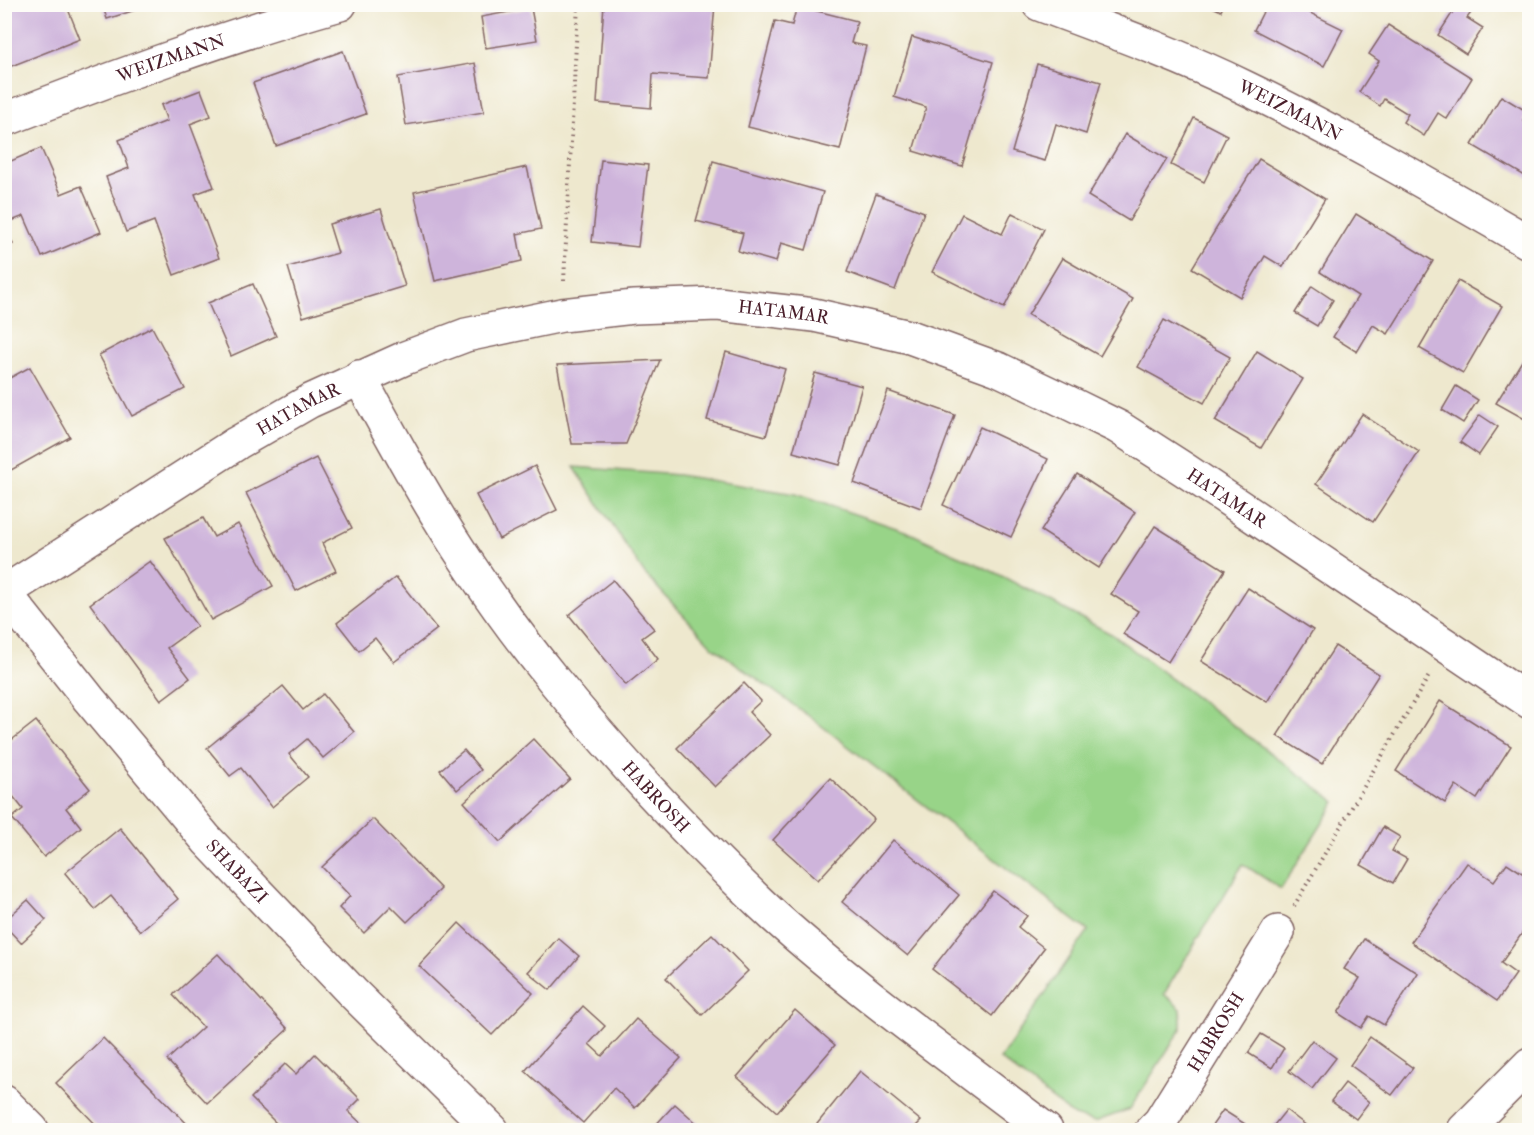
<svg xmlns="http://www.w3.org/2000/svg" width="1534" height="1135" font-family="'IM FELL Double Pica',serif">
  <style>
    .green { fill: #98d488; stroke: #717a5a; stroke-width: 1.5 }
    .building { fill: #ceb4db }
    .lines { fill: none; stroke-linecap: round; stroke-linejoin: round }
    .street-casing { stroke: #836564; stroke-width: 36 }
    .path { stroke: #836564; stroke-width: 4; stroke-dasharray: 1.5 4.5; stroke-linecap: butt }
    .street { stroke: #fff; stroke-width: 33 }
    .labels { text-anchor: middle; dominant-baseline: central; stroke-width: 5; stroke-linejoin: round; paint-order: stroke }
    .street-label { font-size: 18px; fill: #4a1f2b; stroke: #fdfcf7 }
  </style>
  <rect width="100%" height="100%" fill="#fdfcf7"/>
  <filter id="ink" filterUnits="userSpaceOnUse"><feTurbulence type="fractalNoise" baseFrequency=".0167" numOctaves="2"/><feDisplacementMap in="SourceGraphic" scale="12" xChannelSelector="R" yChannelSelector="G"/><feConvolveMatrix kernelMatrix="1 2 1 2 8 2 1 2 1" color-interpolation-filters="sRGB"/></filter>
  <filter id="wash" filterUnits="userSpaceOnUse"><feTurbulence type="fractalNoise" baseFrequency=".008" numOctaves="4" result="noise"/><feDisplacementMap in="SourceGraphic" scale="24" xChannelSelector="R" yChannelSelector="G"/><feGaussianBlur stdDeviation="1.35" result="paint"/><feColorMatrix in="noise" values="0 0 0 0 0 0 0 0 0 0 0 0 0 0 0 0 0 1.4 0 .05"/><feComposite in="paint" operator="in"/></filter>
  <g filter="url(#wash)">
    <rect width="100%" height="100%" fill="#eee8ce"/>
    <polygon class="green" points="574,467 678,475 795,494 908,532 996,573 1113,635 1336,802 1281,889 1243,864 1164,994 1181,1009 1181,1029 1130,1109 1095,1122 1074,1116 1000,1059 1088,931 810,717 713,647 644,573"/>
    <g id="blocks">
      <g class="building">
        <polygon points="16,4 66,4 80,39 4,69 4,9"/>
        <polygon points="102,4 151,4 151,5 107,19"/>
        <polygon points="604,4 715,4 709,78 653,74 651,108 597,103"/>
        <polygon points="1206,4 1224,4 1221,11"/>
        <polygon points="1267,4 1314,4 1310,13 1343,29 1324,66 1254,30"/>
        <polygon points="1458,4 1476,6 1467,18 1483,28 1466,54 1438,35"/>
        <polygon points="797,6 857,21 851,43 866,46 840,150 748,127 775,21 792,25"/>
        <polygon points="531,8 537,40 486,48 481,17"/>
        <polygon points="1388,25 1472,78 1447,119 1438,113 1424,136 1403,122 1408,114 1384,99 1380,106 1359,92 1379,61 1369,54"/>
        <polygon points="912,37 993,62 962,166 913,151 926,107 894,97"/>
        <polygon points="343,51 366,114 276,146 253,83"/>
        <polygon points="475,63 484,112 406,125 398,77"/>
        <polygon points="1037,64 1101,82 1086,134 1056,124 1045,161 1012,152"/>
        <polygon points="201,90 211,116 190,124 214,187 195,194 219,258 174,275 154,221 126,232 106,177 129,168 119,140 167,121 161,105"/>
        <polygon points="1501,96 1528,112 1523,121 1530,125 1530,179 1472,145"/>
        <polygon points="1194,118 1227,135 1204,182 1171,165"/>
        <polygon points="1125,134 1167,159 1129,221 1088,196"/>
        <polygon points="41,148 61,194 81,186 101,232 42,257 24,216 4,224 4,164"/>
        <polygon points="1259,159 1325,199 1283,267 1265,256 1240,297 1192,268"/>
        <polygon points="601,160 648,165 638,247 592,242"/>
        <polygon points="713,161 823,192 806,250 781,243 776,262 738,251 743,233 696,221"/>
        <polygon points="527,167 541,229 517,234 522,261 435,281 414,192"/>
        <polygon points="876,194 924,212 895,290 847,272"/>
        <polygon points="381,209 405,286 303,317 288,267 338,253 329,224"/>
        <polygon points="1012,213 1044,229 1004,308 932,272 962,214 1002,234"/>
        <polygon points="1356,214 1433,261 1388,334 1373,325 1357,352 1333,337 1358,296 1320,272"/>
        <polygon points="4,224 13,244 4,248"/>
        <polygon points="1062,258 1133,299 1100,356 1028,315"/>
        <polygon points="1458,281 1502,306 1463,373 1419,348"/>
        <polygon points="253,284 276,336 231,356 208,303"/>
        <polygon points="1312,286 1333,300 1317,326 1295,313"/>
        <polygon points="1164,320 1230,357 1204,403 1138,367"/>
        <polygon points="152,327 185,389 132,416 99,355"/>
        <polygon points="1530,348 1530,422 1496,403"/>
        <polygon points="1257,351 1303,379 1261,448 1215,421"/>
        <polygon points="726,352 785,369 766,436 707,420"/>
        <polygon points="660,360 626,444 572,444 557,365"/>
        <polygon points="30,367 70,437 4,474 4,381"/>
        <polygon points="815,373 862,386 840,465 793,452"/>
        <polygon points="1456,386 1478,400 1463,423 1442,410"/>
        <polygon points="888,391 955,415 921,508 854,483"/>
        <polygon points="1362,414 1419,452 1373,522 1316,484"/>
        <polygon points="1480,415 1498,427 1479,455 1460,442"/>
        <polygon points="980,427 1048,459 1011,537 943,505"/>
        <polygon points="316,458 352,528 322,543 336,571 296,591 246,493"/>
        <polygon points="535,466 557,510 499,539 476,495"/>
        <polygon points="1077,474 1135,512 1099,568 1041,531"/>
        <polygon points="203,518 214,537 238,524 273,586 211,620 165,538"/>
        <polygon points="1155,526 1225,570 1168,662 1123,634 1138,611 1111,594"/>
        <polygon points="150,561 197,626 167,648 190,678 161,700 90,604"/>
        <polygon points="396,577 437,629 394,662 375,638 359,651 337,623"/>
        <polygon points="613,580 654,629 642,638 658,659 626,685 569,615"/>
        <polygon points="1248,588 1313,630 1267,702 1201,661"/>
        <polygon points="1335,646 1379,674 1322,764 1277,736"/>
        <polygon points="744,683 761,701 749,712 770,735 715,787 677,748"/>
        <polygon points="283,686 303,710 323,694 354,732 323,758 307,739 289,754 308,777 272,807 241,768 230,776 207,748"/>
        <polygon points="1440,701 1511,746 1477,799 1456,785 1445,803 1396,771"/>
        <polygon points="36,721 90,789 66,808 81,827 44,857 12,818 23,809 4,785 4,746"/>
        <polygon points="533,739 570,779 500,842 464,802"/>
        <polygon points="464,750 481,770 457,790 440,770"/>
        <polygon points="830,778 874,819 818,880 773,840"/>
        <polygon points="373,819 441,889 407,922 391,906 364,933 339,908 350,896 322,867"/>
        <polygon points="1383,827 1400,837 1392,851 1407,859 1393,883 1361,865"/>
        <polygon points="120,828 178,899 140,931 111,896 95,909 65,873"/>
        <polygon points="893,840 959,895 908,956 842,902"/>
        <polygon points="1467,863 1494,881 1507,863 1530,878 1530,922 1501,963 1516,974 1497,1001 1411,942"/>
        <polygon points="993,891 1027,916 1018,927 1044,948 992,1016 932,969"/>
        <polygon points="28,900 46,920 21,943 4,925 4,921"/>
        <polygon points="459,923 533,993 492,1035 419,966"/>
        <polygon points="712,934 748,971 702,1015 666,978"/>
        <polygon points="558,938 579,956 550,990 528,972"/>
        <polygon points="1364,939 1418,973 1384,1025 1369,1016 1361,1028 1338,1013 1360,978 1344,969"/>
        <polygon points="218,954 288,1029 207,1103 167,1060 203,1027 173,995"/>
        <polygon points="583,1006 605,1026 589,1044 602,1056 636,1019 681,1058 635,1108 614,1088 583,1123 525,1071"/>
        <polygon points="795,1010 835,1045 777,1112 737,1077"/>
        <polygon points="1261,1034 1284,1048 1272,1068 1248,1053"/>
        <polygon points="1370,1037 1413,1068 1392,1095 1350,1065"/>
        <polygon points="103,1038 191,1128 188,1130 101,1130 56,1083"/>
        <polygon points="1312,1040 1336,1058 1312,1089 1289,1071"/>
        <polygon points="315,1054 360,1099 348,1111 365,1127 361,1130 283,1130 251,1098 285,1064 296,1074"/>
        <polygon points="860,1071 921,1121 912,1130 814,1130 813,1129"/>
        <polygon points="1345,1083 1369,1102 1356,1119 1331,1101"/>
        <polygon points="675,1104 700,1126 697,1130 651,1130"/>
        <polygon points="1223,1110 1245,1124 1241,1130 1209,1130"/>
        <polygon points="1286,1110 1312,1130 1270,1130"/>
      </g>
    </g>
  </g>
  <g filter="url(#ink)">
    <use href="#blocks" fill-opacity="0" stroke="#836564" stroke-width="1.5"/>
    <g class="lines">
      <defs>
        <g id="street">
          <path id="s1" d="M1039 4C1109 30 1179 55 1246 88 1343 135 1436 189 1530 243"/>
          <path id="s2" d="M4 120C115 77 226 36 340 4"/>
          <path id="s3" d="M359 377C394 441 428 504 469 565 522 646 585 720 650 791 690 834 731 876 774 916 860 993 955 1060 1046 1130"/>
          <path id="s4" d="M4 592 89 699 207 840 352 992 492 1130"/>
          <path id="s5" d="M5 592 237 443 310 401 405 358 466 335 562 315 634 307 718 304 814 315 910 337 998 369 1067 402 1118 427 1185 470 1530 702"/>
          <polyline points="4,1102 32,1130"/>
          <path id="s6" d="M1152 1130 1160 1122 1278 932"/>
          <polyline points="1464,1130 1530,1064"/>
        </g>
      </defs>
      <use href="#street" class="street-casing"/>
      <g class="path">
        <polyline points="564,281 578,4"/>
        <polyline points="1294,906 1430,674"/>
      </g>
      <use href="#street" class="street"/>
    </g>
  </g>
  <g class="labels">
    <g class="street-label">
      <text stroke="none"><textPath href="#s2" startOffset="178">WEIZMANN</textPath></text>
      <text stroke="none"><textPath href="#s1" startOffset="273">WEIZMANN</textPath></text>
      <text stroke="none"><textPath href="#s5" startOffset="850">HATAMAR</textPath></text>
      <text stroke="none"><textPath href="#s5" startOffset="346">HATAMAR</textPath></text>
      <text stroke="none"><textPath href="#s5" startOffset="1336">HATAMAR</textPath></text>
      <text stroke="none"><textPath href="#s3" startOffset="516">HABROSH</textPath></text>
      <text stroke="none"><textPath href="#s4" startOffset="364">SHABAZI</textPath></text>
      <text stroke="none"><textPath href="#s6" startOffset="117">HABROSH</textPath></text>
    </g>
  </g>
  <rect width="1534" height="1135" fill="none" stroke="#fdfcf7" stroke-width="24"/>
</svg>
